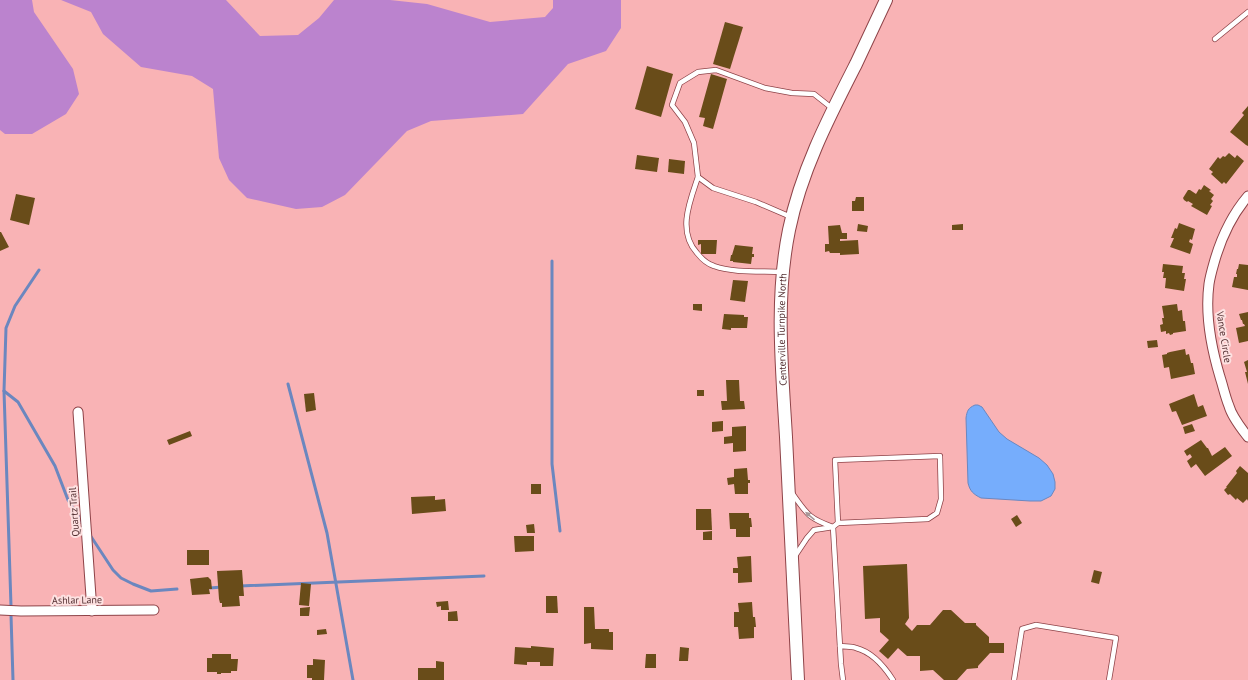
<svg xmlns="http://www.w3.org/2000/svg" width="1248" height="680" font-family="'PT Sans',sans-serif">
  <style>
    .green { fill: #bb83ce }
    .water { fill: #76adfc; stroke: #6b87bf }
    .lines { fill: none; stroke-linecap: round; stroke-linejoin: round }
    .stream { stroke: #6b87bf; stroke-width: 3 }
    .building { fill: #694c19 }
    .lane-casing { stroke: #8e4348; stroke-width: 6 }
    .street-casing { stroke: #8e4348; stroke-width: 11 }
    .secondary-casing { stroke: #8e4348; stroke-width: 14 }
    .lane { stroke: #fff; stroke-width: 4.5 }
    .street { stroke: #fff; stroke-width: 9 }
    .secondary { stroke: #fff; stroke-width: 12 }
    .oneway { fill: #a89798 }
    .labels { text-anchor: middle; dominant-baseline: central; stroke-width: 4; stroke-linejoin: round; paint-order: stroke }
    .street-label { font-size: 10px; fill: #522f31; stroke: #fde1e1 }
  </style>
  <rect width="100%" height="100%" fill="#f9b3b5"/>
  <g class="green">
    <polygon points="0,0 32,0 34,12 73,69 79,94 66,114 32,134 5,134 0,130"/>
    <polygon points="61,0 226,0 260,36 298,35 319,18 334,0 390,0 427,4 490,22 545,17 553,8 553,0 621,0 621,28 606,51 568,64 523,114 431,121 407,131 345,195 322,207 296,209 247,198 229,180 219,158 213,89 192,76 141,67 103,34 91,12"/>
  </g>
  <path class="water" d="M975 405H978L982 407 999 432 1007 439 1039 458 1047 465 1053 474 1055 482V489L1051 496 1041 501H1030L981 498C973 494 970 491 968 483L966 418C967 411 968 408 975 405Z"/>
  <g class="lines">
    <g class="stream">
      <polyline points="552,261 552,464 560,531"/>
      <polyline points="288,384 327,533 353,680"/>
      <polyline points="4,391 18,402 55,466 68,500 83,524"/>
      <polyline points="90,535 113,570 121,578 133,584 151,591 177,589"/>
      <polyline points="240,586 484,576"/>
      <polyline points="210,588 222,587"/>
      <polyline points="11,606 4,391 6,328 15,306 39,270"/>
      <polyline points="11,615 13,680"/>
    </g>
  </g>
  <g class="building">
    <polygon points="725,22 743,27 730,69 713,64"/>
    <polygon points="647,66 673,74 661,117 635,109"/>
    <polygon points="711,74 727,79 713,129 703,126 705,118 699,117"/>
    <polygon points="1248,106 1248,146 1246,145 1230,132 1244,115 1242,113"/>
    <polygon points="1229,153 1235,158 1237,155 1244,161 1226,184 1224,182 1222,184 1211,174 1213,172 1209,169 1218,157 1220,159 1223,156 1225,157"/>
    <polygon points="637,155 659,158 657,172 635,169"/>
    <polygon points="669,159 685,161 684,174 668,172"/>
    <polygon points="1204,185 1211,190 1209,191 1214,195 1211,199 1213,201 1210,205 1212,206 1207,215 1191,206 1193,204 1188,201 1187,202 1184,200 1183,198 1188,190 1190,190 1196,194 1199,189 1201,190"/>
    <polygon points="16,194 35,198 29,225 10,220"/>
    <polygon points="856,197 864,197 864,211 852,211 852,201 855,201"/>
    <polygon points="1179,223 1195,229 1192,240 1190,239 1189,242 1193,244 1190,254 1170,247 1174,238 1171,238 1175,228 1177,229"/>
    <polygon points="858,224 868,226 867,232 857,231"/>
    <polygon points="963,224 963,230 952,230 952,225"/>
    <polygon points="840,225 842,233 847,233 847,239 840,239 840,241 858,240 859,254 840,255 840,253 830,253 829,251 825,252 825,244 829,244 828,226"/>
    <polygon points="0,232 1,232 9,247 0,251"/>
    <polygon points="698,240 717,240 716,254 701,254 701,244 698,245"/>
    <polygon points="735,245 753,247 752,254 754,254 754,257 752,257 751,264 733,262 733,261 730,261 731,255 732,255"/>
    <polygon points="1163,264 1183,266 1182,273 1185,273 1184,279 1186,279 1184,291 1165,288 1166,278 1163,278 1164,272 1162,272"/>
    <polygon points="1239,264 1248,265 1248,290 1232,287 1234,277 1237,277 1237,274 1236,274 1237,269 1238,269"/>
    <polygon points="733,280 748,281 745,302 730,300"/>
    <polygon points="693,304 702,304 702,311 693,310"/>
    <polygon points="1177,304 1178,311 1182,310 1183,321 1185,321 1186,331 1173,333 1173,334 1170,335 1169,333 1166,334 1166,331 1161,332 1160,325 1163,324 1162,318 1164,318 1162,306"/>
    <polygon points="1248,312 1248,341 1239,343 1236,328 1245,326 1244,324 1243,324 1242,320 1241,320 1239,314"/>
    <polygon points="724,314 744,315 744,317 748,317 747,328 731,328 731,330 722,329"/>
    <polygon points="1157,340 1158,347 1148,348 1147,341"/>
    <polygon points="1185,349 1186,355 1189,354 1191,363 1193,363 1195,374 1171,379 1169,367 1164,368 1162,355 1167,354 1167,353 1170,352"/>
    <polygon points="1248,360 1248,384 1245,372 1247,372 1244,362"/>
    <polygon points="726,380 739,380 740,401 744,401 745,409 722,410 721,401 727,401"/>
    <rect x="697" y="390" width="7" height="6"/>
    <polygon points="314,393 316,410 306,412 304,394"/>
    <polygon points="1194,394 1198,407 1203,405 1207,416 1182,425 1176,411 1172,412 1169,404"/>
    <polygon points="723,421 723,431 712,432 712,422"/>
    <polygon points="1192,424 1195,431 1185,434 1183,427"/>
    <polygon points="746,426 746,451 733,452 733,443 724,444 724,437 732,436 732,427"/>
    <polygon points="190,431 192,436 169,445 167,440"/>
    <polygon points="1201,440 1207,448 1208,448 1212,456 1225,447 1232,456 1205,476 1196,464 1191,468 1187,461 1192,457 1190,454 1187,456 1184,451"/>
    <polygon points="1240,466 1248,473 1248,501 1247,499 1243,503 1237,498 1236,500 1230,494 1228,495 1224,490 1227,487 1226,487 1237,473 1236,471"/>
    <polygon points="747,468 748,480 750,480 750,483 748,483 748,494 735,494 734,484 728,485 727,478 734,477 734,469"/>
    <rect x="531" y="484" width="10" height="10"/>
    <polygon points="435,496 435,500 445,499 446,511 412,514 411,497"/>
    <polygon points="696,509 711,509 712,530 696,530"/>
    <polygon points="729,513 749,513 749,518 751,518 752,527 750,527 750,537 736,537 736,529 730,529"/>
    <polygon points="1017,515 1022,523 1016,527 1011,519"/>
    <polygon points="534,524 535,533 527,533 526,525"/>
    <polygon points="712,531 712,540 703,540 703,532"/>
    <polygon points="514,536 534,536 534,551 515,552"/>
    <rect x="187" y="550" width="22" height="15"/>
    <polygon points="751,556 752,582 738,583 738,573 733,573 733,568 738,568 737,557"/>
    <polygon points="907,564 909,618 905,624 912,631 917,625 930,625 943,610 951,610 965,623 976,623 976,625 989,637 989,643 1004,643 1004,653 990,653 978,666 978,668 967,669 957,680 944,680 933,670 920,671 920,656 907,656 898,648 888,659 879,651 889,640 880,632 880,618 865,619 863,566"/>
    <polygon points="242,570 244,596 239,596 240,606 222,607 222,603 220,603 219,599 217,571"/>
    <polygon points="1094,570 1102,572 1099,584 1091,582"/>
    <polygon points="208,577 211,580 212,589 209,589 210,594 192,595 190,579"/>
    <polygon points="301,583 311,584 309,606 299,605"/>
    <polygon points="546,596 557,596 558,613 546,613"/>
    <polygon points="448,601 449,610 441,610 441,606 437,607 436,602"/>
    <polygon points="752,602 753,617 755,617 756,627 754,627 754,638 739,639 738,627 734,627 734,612 739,612 738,603"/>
    <polygon points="310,607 309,616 300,616 300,608"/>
    <polygon points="584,607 594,607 595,629 609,629 609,632 613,632 613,650 591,649 591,643 584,644"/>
    <polygon points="457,611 458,621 448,621 448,612"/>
    <polygon points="326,629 327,634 317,635 317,630"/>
    <polygon points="531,646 554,648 553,666 540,666 540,662 527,662 527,665 514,664 515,647 531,648"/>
    <polygon points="680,647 689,648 688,661 679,661"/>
    <polygon points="212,654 231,654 231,659 238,659 237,671 231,671 231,673 221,673 221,674 217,674 217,672 207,672 207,658 212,658"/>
    <polygon points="646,654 656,654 656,668 645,668"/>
    <polygon points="313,659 325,660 324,680 312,680 312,678 307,678 307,665 313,665"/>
    <polygon points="436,661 444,662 444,680 418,680 418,668 436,668"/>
  </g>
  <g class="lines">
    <defs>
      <g id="lane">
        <polyline points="1215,39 1248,12"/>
        <path d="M698 177C690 201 677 231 697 253 701 258 707 264 714 266 733 273 761 271 781 272"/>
        <polyline points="791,217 756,202 713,188 698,177 694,143 685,122 672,105 680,83 698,72 716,70 765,88 792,93 814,94 833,109"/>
        <polygon points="940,456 941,499 937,513 928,519 838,523 835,460"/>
        <path d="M792 493C807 514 808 518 833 527L814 530 807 538 795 556"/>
        <polyline points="838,523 833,527 841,664 843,680"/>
        <path d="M840 646C845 647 851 646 856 648 872 652 884 666 893 680"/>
        <polyline points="1014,680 1022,629 1036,625 1116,638 1109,680"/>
      </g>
      <g id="street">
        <path d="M1248 196C1231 216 1221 238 1214 263 1212 270 1210 277 1209 284 1205 314 1211 347 1220 377 1223 386 1225 396 1229 406 1232 417 1241 428 1248 437"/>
        <polyline points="78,412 92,611"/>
        <polyline points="0,610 21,611 154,610"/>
      </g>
      <g id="secondary">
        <path id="s1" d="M798 680C794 599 790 518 786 437 782 369 775 298 789 230 801 171 829 117 856 64 866 43 876 21 886 0"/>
      </g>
    </defs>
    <use href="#lane" class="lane-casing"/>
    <use href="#street" class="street-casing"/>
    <use href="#secondary" class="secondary-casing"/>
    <use href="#lane" class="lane"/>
    <use href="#street" class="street"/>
    <use href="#secondary" class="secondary"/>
  </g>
  <defs><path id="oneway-solid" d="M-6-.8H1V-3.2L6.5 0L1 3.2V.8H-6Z"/></defs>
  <use class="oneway" href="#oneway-solid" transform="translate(810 516) rotate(-139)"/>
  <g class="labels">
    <g class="street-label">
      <text stroke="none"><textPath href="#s1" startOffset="351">Centerville Turnpike North</textPath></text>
      <text transform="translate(1224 337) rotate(81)">Vance Circle</text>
      <text transform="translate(74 512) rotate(-94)">Quartz Trail</text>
      <text transform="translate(77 600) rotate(-1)">Ashlar Lane</text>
    </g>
  </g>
</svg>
